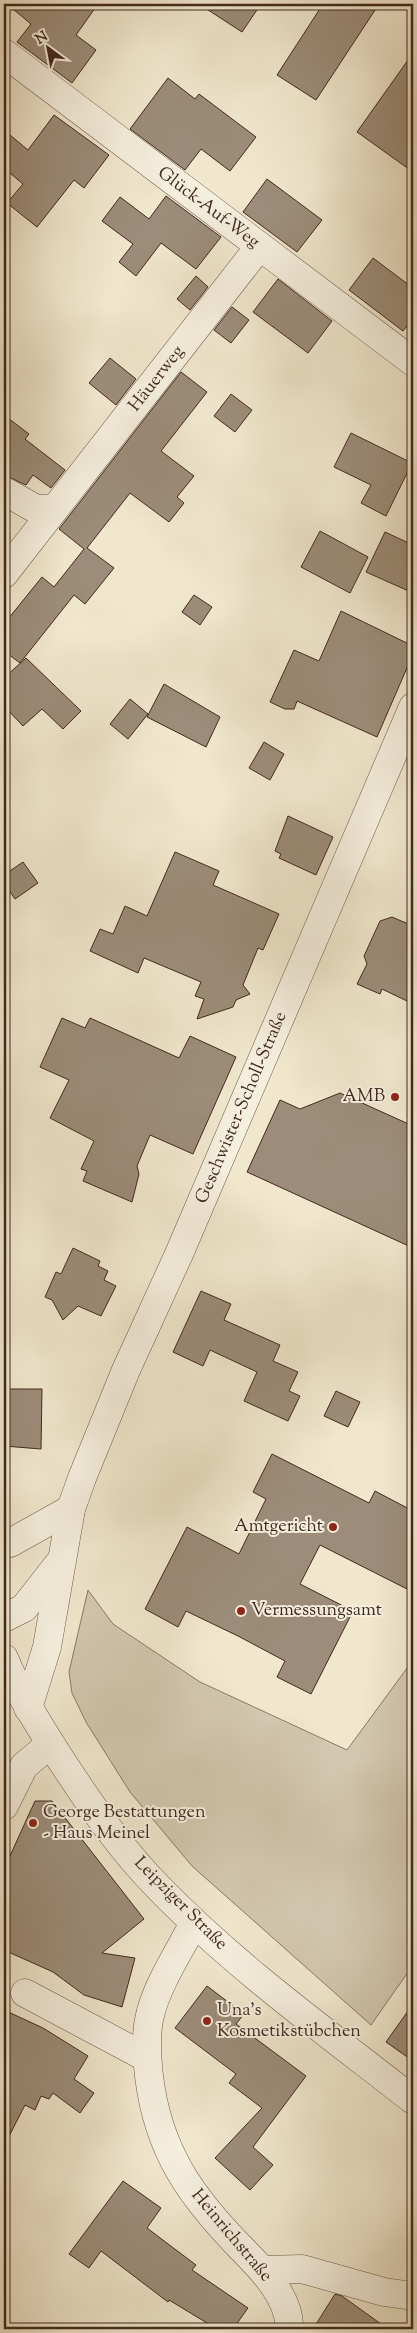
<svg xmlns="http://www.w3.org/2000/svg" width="417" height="2333" font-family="'Sorts Mill Goudy',serif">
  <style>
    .green { fill: #d2c7af; stroke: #8a7867 }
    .building { fill: #9c8c79; stroke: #42291f }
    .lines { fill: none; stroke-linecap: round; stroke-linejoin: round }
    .minor-casing { stroke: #6e584a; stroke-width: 29 }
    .minor { stroke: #f5efde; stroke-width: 28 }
    .poi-dot { fill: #8f2418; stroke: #f5efde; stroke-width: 2 }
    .labels { text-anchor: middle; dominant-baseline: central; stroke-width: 4; stroke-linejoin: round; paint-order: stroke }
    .street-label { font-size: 18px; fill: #42291f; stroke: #f5efde }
    .poi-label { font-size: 18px; fill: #42291f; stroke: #f5efde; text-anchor: start }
  </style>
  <rect width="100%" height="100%" fill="#f0e7cd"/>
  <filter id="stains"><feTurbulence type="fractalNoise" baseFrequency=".004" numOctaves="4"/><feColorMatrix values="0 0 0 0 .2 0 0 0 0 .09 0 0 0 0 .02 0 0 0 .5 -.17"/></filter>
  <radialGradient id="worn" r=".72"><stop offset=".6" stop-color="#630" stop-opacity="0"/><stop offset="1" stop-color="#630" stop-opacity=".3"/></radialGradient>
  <polygon class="green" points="88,1590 113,1624 200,1682 347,1750 413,1660 413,1965 371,2025 192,1866 130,1792 86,1722 72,1693 69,1672"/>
  <g class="building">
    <polygon points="7,4 98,4 76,35 96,50 72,83 17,42 31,24"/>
    <polygon points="199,4 261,4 242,32"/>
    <polygon points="323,4 379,4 316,100 277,75"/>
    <polygon points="413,53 413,172 357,132"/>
    <polygon points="168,78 195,99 199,94 256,137 230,171 201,149 185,170 130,129"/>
    <polygon points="54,115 109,155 84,188 74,180 37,227 7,203 23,184 4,168 4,130 28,150"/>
    <polygon points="267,179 322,220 297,252 243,212"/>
    <polygon points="166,196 221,237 196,269 161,243 136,276 119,262 133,244 102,221 120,197 149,219"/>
    <polygon points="373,258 413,288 413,318 403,331 349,290"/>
    <polygon points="196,276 208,287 190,310 177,299"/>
    <polygon points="278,279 332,321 308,353 253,312"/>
    <polygon points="232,307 249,320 231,343 214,330"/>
    <polygon points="110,358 136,379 116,405 89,383"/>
    <polygon points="181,372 207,392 161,451 194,476 177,497 184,503 169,522 130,493 87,548 114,568 85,604 74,595 20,663 4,651 4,624 42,577 54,587 84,549 59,529"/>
    <polygon points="231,394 252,410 235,432 214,416"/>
    <polygon points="4,415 29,434 25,439 65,470 51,488 33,475 26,485 4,475"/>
    <polygon points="351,433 412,463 386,516 361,503 371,485 334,467"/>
    <polygon points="320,531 368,557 350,593 301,567"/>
    <polygon points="385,532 413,545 413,593 366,572"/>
    <polygon points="194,595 212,607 200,625 182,612"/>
    <polygon points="341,611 413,646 413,654 377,737 297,701 294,709 285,709 270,702 294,650 319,661"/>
    <polygon points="26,658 81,711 63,729 42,709 23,726 4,706 4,678"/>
    <polygon points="164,684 220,717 206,747 147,717"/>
    <polygon points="130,699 148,714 128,739 110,724"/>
    <polygon points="264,742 284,754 270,780 249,768"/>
    <polygon points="288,816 333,837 316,875 279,858 281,854 275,851"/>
    <polygon points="175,852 219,871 213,885 279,914 263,950 258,948 243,985 250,994 236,1000 233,1007 197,1019 204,999 195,996 201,982 144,958 138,973 90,951 100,929 113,934 125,906 147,916"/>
    <polygon points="23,862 38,883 15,899 4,883 4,875"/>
    <polygon points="392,917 413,926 413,988 407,1001 382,989 380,994 357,984 367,964 364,956 380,921"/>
    <polygon points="62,1018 85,1028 90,1018 179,1058 190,1036 236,1057 193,1154 150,1135 137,1166 139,1174 132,1202 83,1181 87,1171 81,1169 94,1141 50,1118 69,1080 40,1067"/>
    <polygon points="340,1093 413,1126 413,1248 247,1172 280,1100 300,1109"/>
    <polygon points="73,1248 100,1261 98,1266 108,1271 104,1280 116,1286 101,1316 78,1306 63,1320 52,1300 45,1297 56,1272 61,1274"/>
    <polygon points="201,1291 231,1304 224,1320 280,1345 273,1361 298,1372 289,1391 300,1396 288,1421 244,1401 257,1372 210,1350 203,1366 173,1352"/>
    <polygon points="4,1389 42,1389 41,1449 4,1446"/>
    <polygon points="336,1391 360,1402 348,1427 324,1416"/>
    <polygon points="272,1454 369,1503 375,1491 413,1511 413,1592 320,1545 300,1584 353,1611 311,1694 277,1677 285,1661 238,1636 186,1611 178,1627 145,1609 187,1527 239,1554 266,1499 253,1492"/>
    <polygon points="35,1801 52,1801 144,1919 102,1953 135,1958 122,2007 84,1995 53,1972 4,1950 4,1869"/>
    <polygon points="207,1986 244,2014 236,2024 306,2076 253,2147 273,2165 250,2190 215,2158 262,2108 229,2083 236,2074 175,2028"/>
    <polygon points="413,2004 413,2061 386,2042"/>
    <polygon points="4,2010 43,2028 88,2056 74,2079 94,2093 80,2113 53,2093 49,2099 41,2096 35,2110 25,2105 4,2146"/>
    <polygon points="123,2181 161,2208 147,2228 196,2265 192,2270 248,2308 233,2329 217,2329 169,2300 168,2302 101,2251 89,2268 69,2254"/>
    <polygon points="335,2294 342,2296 388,2329 313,2329"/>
  </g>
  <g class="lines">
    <defs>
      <g id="minor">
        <polyline points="4,53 413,362"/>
        <polyline points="4,491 36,509 53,509"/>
        <polyline points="4,574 259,247"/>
        <polyline points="4,1542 10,1543 71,1509"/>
        <polyline points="4,1618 24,1608 60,1562"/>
        <path d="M4 1658C18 1693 39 1725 59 1757 89 1803 121 1850 160 1889 237 1968 326 2032 413 2100"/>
        <polyline points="28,1708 47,1647 71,1509 82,1478 126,1370 179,1254 413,707"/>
        <polyline points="4,1806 24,1766 50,1744"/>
        <path d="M194 1923C180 1950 157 1985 150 2015 145 2034 147 2057 149 2076 158 2151 191 2197 242 2249 262 2269 291 2299 289 2329"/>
        <polyline points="25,1993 147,2058"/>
        <polyline points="263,2270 302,2269 384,2292 413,2296"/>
      </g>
    </defs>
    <use href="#minor" class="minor-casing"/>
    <use href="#minor" class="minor"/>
  </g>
  <g class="poi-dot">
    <circle cx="395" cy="1097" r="5"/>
    <circle cx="333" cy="1527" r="5"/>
    <circle cx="241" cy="1611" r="5"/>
    <circle cx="33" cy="1823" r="5"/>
    <circle cx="207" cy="2021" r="5"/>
  </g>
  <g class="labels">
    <g class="street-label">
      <text transform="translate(208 208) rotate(37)">Glück-Auf-Weg</text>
      <text transform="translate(157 379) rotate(-52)">Häuerweg</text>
      <text transform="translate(242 1108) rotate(-67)">Geschwister-Scholl-Straße</text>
      <text transform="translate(180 1904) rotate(45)">Leipziger Straße</text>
      <text transform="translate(231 2236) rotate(50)">Heinrichstraße</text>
    </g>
    <g class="poi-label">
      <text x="385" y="1097" text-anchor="end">AMB</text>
      <text x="323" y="1527" text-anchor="end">Amtgericht</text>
      <text x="251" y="1611">Vermessungsamt</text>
      <text x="43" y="1813">George Bestattungen<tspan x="43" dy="21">- Haus Meinel</tspan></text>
      <text x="217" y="2011">Una's<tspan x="217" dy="21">Kosmetikstübchen</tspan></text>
    </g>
  </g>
  <rect width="417" height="2333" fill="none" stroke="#f0e7cd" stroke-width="20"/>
  <rect x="5" y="5" width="407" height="2323" fill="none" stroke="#42291f" stroke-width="2.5"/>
  <rect x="10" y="10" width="397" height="2313" fill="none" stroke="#42291f"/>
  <g transform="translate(48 48) rotate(328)" stroke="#f5efde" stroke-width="4" paint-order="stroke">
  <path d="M0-4L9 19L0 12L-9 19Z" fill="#42291f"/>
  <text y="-8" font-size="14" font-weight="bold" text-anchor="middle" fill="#42291f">N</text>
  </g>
  <rect width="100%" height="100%" filter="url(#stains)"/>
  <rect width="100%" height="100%" fill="url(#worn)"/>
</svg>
